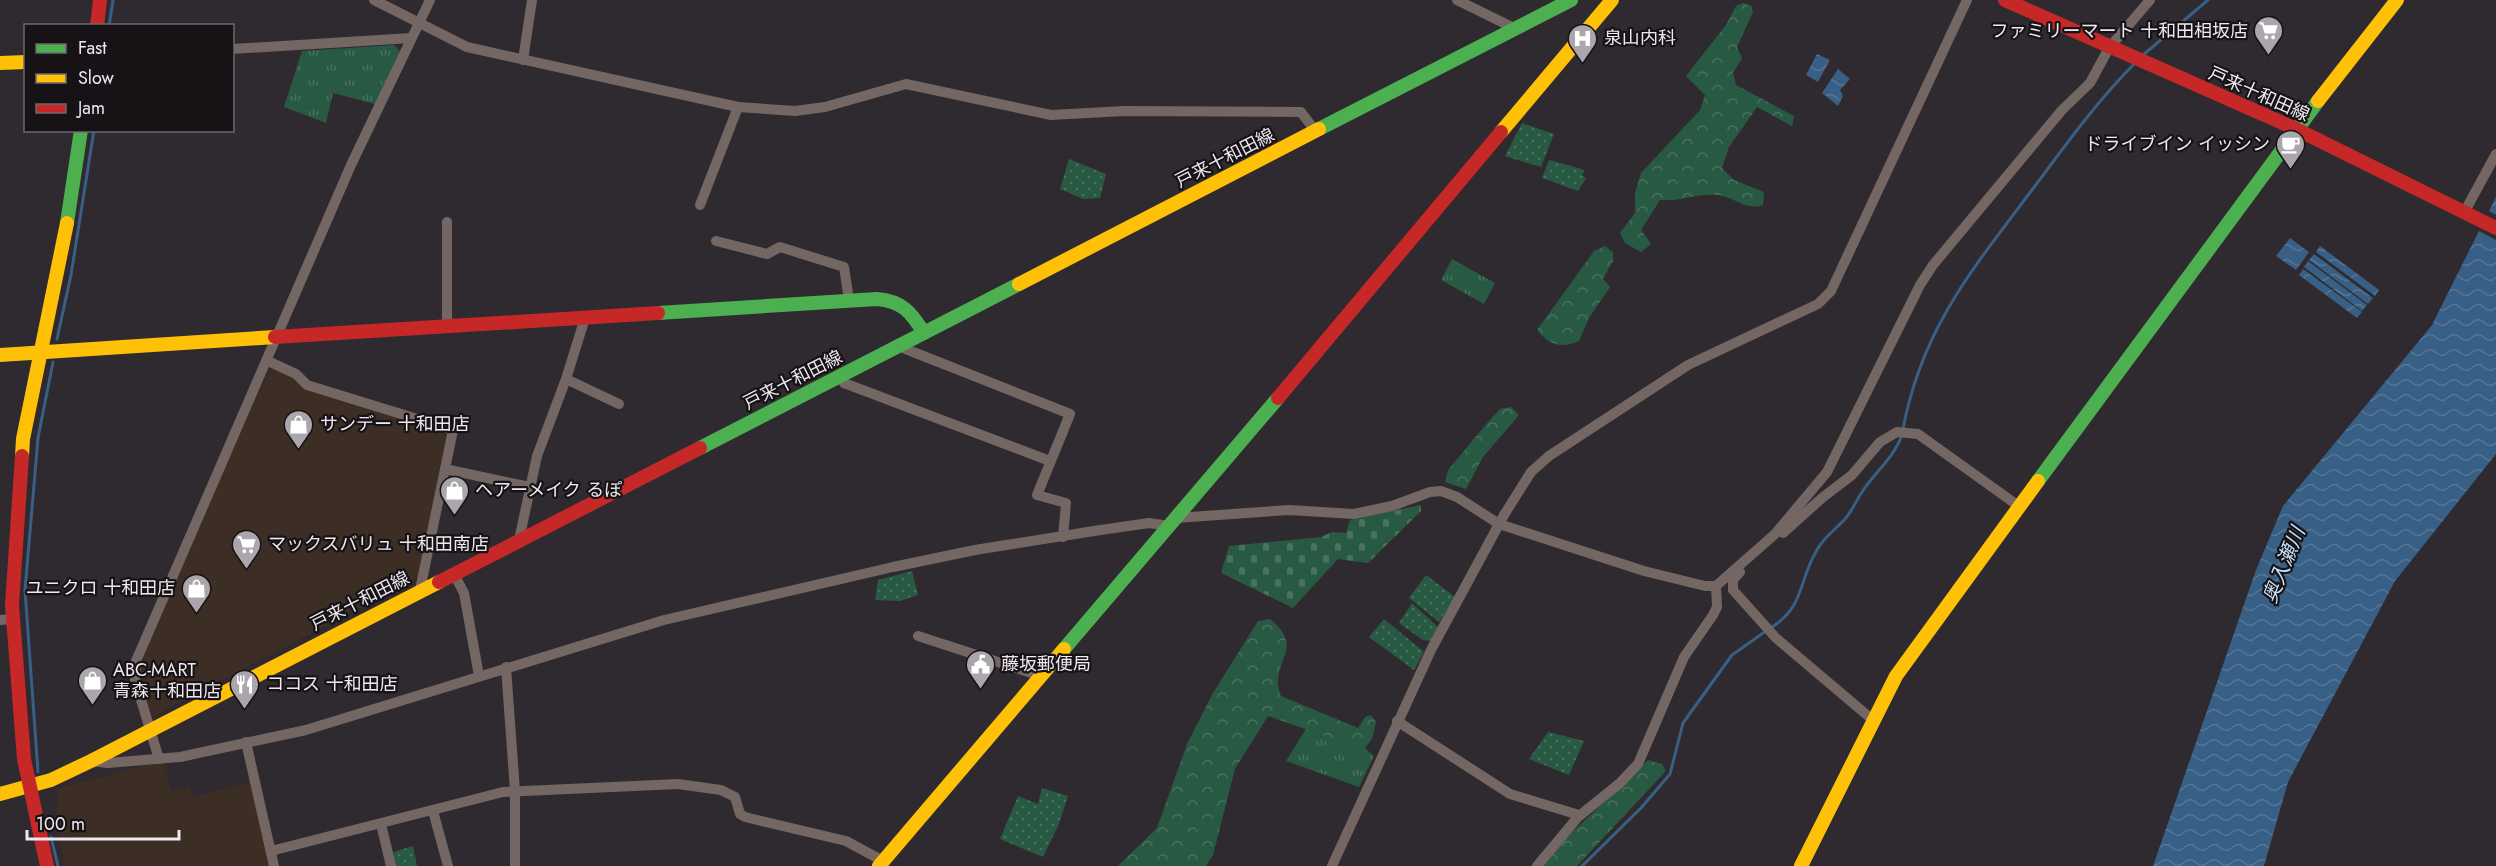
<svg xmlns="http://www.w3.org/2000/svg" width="2496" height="866" font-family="Jost,'Noto Sans JP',sans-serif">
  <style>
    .commercial { fill: #3d2e25 }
    .grass { fill: url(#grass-tufts) }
    .forest { fill: url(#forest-crowns) }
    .cemetery { fill: url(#cemetery-stones) }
    .garden { fill: url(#garden-dots) }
    .water { fill: url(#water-waves) }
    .pier { fill: #2f2a2f }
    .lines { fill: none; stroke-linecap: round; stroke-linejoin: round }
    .stream { stroke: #385f85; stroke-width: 3 }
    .street { stroke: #746662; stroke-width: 10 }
    .fast { stroke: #4caf50; stroke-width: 14 }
    .slow { stroke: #ffc107; stroke-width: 14 }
    .jam { stroke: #c62828; stroke-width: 14 }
    .labels { text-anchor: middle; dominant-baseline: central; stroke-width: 4.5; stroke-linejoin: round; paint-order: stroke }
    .poi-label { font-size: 18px; fill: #eee9ef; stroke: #161216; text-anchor: start }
    .street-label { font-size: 18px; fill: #eee9ef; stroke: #161216 }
    .water-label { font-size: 20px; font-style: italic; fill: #c5dff9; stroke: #161216 }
  </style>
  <defs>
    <pattern id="grass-tufts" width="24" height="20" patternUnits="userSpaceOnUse" patternTransform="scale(1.5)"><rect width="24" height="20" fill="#285a43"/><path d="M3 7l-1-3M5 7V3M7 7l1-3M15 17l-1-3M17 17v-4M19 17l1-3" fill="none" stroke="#48725e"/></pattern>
    <pattern id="forest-crowns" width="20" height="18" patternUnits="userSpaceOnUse" patternTransform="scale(1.5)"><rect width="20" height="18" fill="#285a43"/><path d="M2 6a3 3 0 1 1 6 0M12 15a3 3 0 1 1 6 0" fill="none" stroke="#48725e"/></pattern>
    <pattern id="cemetery-stones" width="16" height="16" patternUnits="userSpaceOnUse" patternTransform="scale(1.5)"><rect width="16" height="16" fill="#285a43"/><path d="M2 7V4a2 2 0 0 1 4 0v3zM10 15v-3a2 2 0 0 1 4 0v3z" fill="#48725e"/></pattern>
    <pattern id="garden-dots" width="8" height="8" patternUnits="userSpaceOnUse" patternTransform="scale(1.5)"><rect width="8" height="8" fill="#285a43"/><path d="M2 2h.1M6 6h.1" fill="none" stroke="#48725e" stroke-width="1.8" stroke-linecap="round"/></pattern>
    <pattern id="water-waves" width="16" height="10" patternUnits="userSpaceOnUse" patternTransform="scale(1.5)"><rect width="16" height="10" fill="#385f85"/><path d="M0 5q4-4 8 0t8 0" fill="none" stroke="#557697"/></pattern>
  </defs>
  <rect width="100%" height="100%" fill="#2f2a2f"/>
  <g class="commercial">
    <polygon points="275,367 292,376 305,389 443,432 446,438 418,577 152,717 140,689 137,663 269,370"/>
    <polygon points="166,763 170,790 190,787 192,797 251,781 271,866 65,866 57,830 57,789 142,766"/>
  </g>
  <g class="grass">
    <polygon points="394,45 400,51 375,104 333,93 326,123 284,107 302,51"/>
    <polygon points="1452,259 1495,283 1484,304 1441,280"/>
    <polygon points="1306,729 1365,748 1374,756 1359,787 1286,761"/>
  </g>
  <g class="forest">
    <path d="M1743 3 1751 6 1753 12 1737 47 1742 58 1733 73 1736 85 1794 116 1792 126 1757 107 1729 147 1722 168 1734 180 1764 192 1763 205C1746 211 1734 197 1718 195 1698 193 1679 202 1660 200L1641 230 1651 244 1641 252 1625 243 1620 233 1635 213V193L1641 173 1700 110 1705 95 1686 76 1726 25 1736 6Z"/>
    <path d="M1605 246 1613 252V261L1603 279 1610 287 1589 318 1579 341C1561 349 1549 345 1537 330L1594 251Z"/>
    <polygon points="1511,407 1519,415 1483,457 1466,489 1445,482 1448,470 1489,421 1500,409"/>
    <path d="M1270 619C1308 650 1267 661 1281 696L1358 728 1365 717 1371 715 1376 722 1372 739 1365 748 1354 746 1268 716 1235 769 1213 855 1206 866H1118L1157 828 1187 744 1213 693 1258 621Z"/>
    <path d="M1648 760 1662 764 1666 771 1577 866H1542L1546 858C1579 824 1615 794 1648 760Z"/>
  </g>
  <polygon class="cemetery" points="1421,505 1421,511 1368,563 1338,559 1293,608 1221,573 1229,546 1321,537 1332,532 1346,533 1350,520"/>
  <g class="garden">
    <polygon points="1522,123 1554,134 1541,167 1505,156"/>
    <polygon points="1069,159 1106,174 1100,198 1083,199 1060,189"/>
    <polygon points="1549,160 1585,170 1582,175 1586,178 1578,191 1542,178"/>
    <polygon points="912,571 918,595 900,601 875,600 878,580"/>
    <polygon points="1426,575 1455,597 1439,622 1409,598"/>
    <polygon points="1412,603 1438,627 1430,641 1423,640 1399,623"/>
    <polygon points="1384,619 1424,652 1414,670 1369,637"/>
    <polygon points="1548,732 1584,741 1569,775 1529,759"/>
    <polygon points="1042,788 1068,796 1058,826 1043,857 1000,839 1018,796 1038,804"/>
    <polygon points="413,846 417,866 396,866 393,852"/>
  </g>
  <g class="water">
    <polygon points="1817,54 1830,60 1818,82 1806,75"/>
    <polygon points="1838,69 1850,79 1840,90 1843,96 1838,106 1822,93"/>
    <polygon points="2496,197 2496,454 2395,581 2288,782 2264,866 2153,866 2256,570 2283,506 2432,325"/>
    <polygon points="2290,238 2309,252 2296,270 2276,256"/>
    <polygon points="2320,246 2379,290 2375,296 2316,252"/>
    <polygon points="2314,254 2373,298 2368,304 2309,260"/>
    <polygon points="2308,261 2367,305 2362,311 2304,267"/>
    <polygon points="2303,269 2362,312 2357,318 2299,275"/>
  </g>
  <polygon class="pier" points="2487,210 2496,215 2496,240 2477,230"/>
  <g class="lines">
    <g class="stream">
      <polyline points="109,26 113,0"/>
      <polyline points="2143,55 2208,0"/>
      <polyline points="57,339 71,275 94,130"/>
      <path d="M1903 429C1922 327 1975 266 2035 186 2067 143 2098 100 2136 62"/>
      <path d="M1772 627C1805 606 1798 581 1817 550 1823 538 1836 529 1845 519 1852 511 1856 501 1862 492 1875 472 1894 458 1902 435"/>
      <polyline points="38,772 25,590 38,438 53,362"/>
      <polyline points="51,837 58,866"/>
      <polyline points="1582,866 1641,808 1670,774 1683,723 1732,655 1766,631"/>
    </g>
    <g class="street">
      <polyline points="374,0 467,47 738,107 795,111 825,107 906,84 1051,115 1124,111 1301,112 1316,132"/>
      <polyline points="1457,0 1516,29"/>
      <polyline points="232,49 411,38"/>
      <polyline points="523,60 532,0"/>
      <polyline points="700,205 738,107"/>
      <polyline points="2465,211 2496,154"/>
      <polyline points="447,222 447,325"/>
      <polyline points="716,241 767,254 780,247 844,267 849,300"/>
      <polyline points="898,346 1070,414 1037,495 1066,503 1063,537"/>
      <polyline points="268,361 296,374 307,385 453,430 420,590"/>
      <polyline points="841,376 844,383 1050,461"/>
      <polyline points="566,379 619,404"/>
      <polyline points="445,469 530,487"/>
      <polyline points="1176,518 1289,510 1354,514 1392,506 1430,492 1441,491 1457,497 1499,524 1644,571 1705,586 1716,586 1775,534 1827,472 1920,285 1933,265 2062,110 2090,83 2109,48 2150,0"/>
      <polyline points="1783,533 1822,498 1852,475 1880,442 1897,432 1918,434 2020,507"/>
      <polyline points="519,540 537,456 566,379 585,318"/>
      <polyline points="1740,572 1733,580 1733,590 1776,638 1874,721"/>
      <polyline points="454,574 464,593 479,676"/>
      <polyline points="0,620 12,619"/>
      <polyline points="918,636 1041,676"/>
      <polyline points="506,667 515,791 515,866"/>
      <polyline points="1397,721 1510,794 1579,815"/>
      <polyline points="246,742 274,866"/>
      <polyline points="159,759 135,680 136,661 351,165 430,0"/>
      <polyline points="91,761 108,763 180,757 306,730 664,620 893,567 975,550 1094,531 1149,523 1169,526"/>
      <polyline points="433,811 448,866"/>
      <polyline points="381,824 391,866"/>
      <polyline points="271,851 503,792 678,784 721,790 735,797 740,814 745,817 846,841 883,861"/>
      <polyline points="1332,866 1432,648 1504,515 1531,472 1549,456 1688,365 1818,304 1831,291 1967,0"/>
      <polyline points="1537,866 1578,817 1620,783 1638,764 1684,657 1713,615 1717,607 1716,586"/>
    </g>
    <g class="fast">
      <polyline points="1319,129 1571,0"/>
      <polyline points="67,223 81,130"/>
      <path d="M658 313 877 299C902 301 911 312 924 333"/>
      <polyline points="700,448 1019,284"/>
      <polyline points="2038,481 2318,101"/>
      <polyline points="1064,649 1278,398"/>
    </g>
    <g class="slow">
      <polyline points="0,63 26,62"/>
      <polyline points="2318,101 2397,0"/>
      <polyline points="1501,132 1612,0"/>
      <polyline points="1019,284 1319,129"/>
      <polyline points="0,355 275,337"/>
      <polyline points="22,456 23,439 67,223"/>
      <polyline points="0,794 51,780 91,761 439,582"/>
      <polyline points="879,866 1064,649"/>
      <polyline points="1801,866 1896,676 2038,481"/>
    </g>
    <g class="jam">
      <polyline points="2005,0 2296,129 2496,228"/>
      <polyline points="97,26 100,0"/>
      <polyline points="275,337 658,313"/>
      <polyline points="1278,398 1501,132"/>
      <polyline points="22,456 12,605 24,759 47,866"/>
      <polyline points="439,582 700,448"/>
    </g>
  </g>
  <defs>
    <symbol id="supermarket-pin" viewBox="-11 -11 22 30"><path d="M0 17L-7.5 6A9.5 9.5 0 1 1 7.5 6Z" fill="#aba6ac" stroke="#161216"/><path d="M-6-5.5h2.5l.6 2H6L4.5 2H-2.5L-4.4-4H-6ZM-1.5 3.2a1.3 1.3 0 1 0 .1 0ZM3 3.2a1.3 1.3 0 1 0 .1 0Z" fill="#fff"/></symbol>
    <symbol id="hospital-pin" viewBox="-11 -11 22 30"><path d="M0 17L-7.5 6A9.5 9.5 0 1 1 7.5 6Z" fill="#aba6ac" stroke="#161216"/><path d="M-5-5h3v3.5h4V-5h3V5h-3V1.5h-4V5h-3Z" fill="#fff"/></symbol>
    <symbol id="cafe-pin" viewBox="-11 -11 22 30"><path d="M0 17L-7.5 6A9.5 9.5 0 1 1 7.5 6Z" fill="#aba6ac" stroke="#161216"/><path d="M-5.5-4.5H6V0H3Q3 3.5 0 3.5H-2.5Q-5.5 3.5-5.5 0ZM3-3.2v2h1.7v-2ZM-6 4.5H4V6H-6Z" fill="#fff"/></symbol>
    <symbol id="shop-pin" viewBox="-11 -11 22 30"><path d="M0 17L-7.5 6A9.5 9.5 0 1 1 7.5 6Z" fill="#aba6ac" stroke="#161216"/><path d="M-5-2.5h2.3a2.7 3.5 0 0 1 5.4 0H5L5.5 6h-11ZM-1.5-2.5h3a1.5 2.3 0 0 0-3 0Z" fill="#fff"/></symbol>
    <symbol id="civic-pin" viewBox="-11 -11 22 30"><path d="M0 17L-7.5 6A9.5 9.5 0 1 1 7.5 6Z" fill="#aba6ac" stroke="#161216"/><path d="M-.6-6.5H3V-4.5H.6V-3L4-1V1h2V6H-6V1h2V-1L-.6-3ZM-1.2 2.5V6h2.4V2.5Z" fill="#fff"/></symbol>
    <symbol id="restaurant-pin" viewBox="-11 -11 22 30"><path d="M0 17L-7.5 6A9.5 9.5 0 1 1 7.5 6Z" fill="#aba6ac" stroke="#161216"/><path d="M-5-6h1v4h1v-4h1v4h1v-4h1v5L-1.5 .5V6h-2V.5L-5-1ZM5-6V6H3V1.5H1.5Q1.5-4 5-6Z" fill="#fff"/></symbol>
  </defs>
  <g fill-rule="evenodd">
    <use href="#supermarket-pin" x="2252" y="14" width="33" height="45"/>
    <use href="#hospital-pin" x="1566" y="22" width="33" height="45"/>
    <use href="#cafe-pin" x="2274" y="128" width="33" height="45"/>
    <use href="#shop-pin" x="282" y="408" width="33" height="45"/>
    <use href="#shop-pin" x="438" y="474" width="33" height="45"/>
    <use href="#supermarket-pin" x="230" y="528" width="33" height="45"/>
    <use href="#shop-pin" x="180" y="572" width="33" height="45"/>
    <use href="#civic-pin" x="964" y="648" width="33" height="45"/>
    <use href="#shop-pin" x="76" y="664" width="33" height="45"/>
    <use href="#restaurant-pin" x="228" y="668" width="33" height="45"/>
  </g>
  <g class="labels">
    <g class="poi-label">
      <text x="2248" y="31" text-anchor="end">ファミリーマート 十和田相坂店</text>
      <text x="1604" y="38">泉山内科</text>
      <text x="2270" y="144" text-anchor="end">ドライブイン イッシン</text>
      <text x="320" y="424">サンデー 十和田店</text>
      <text x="475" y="490">ヘアーメイク るぽ</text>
      <text x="268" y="544">マックスバリュ 十和田南店</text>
      <text x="175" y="588" text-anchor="end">ユニクロ 十和田店</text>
      <text x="1001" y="664">藤坂郵便局</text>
      <text x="113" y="670">ABC-MART<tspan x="113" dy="21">青森十和田店</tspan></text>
      <text x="266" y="684">ココス 十和田店</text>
    </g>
    <g class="street-label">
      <text transform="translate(2259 94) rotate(24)">戸来十和田線</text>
      <text transform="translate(1225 158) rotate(-27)">戸来十和田線</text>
      <text transform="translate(793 380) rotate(-27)">戸来十和田線</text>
      <text transform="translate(360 601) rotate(-27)">戸来十和田線</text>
    </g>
    <g class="water-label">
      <text transform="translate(2284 565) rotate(-68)">奥入瀬川</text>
    </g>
  </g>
  <rect x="24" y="24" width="210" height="108" fill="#161216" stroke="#6c686d" stroke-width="1.5"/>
  <rect x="36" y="44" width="30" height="9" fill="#4caf50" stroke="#6c686d" stroke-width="1.5"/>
  <text x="78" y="54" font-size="18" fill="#eee9ef">Fast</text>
  <rect x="36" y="74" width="30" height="9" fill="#ffc107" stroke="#6c686d" stroke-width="1.5"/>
  <text x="78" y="84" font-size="18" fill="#eee9ef">Slow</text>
  <rect x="36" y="104" width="30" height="9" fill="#c62828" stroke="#6c686d" stroke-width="1.5"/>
  <text x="78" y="114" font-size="18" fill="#eee9ef">Jam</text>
  <path d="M27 830v9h152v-9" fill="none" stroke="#eee9ef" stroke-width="3"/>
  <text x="36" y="830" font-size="18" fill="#eee9ef" stroke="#161216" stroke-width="4.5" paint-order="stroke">100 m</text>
</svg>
